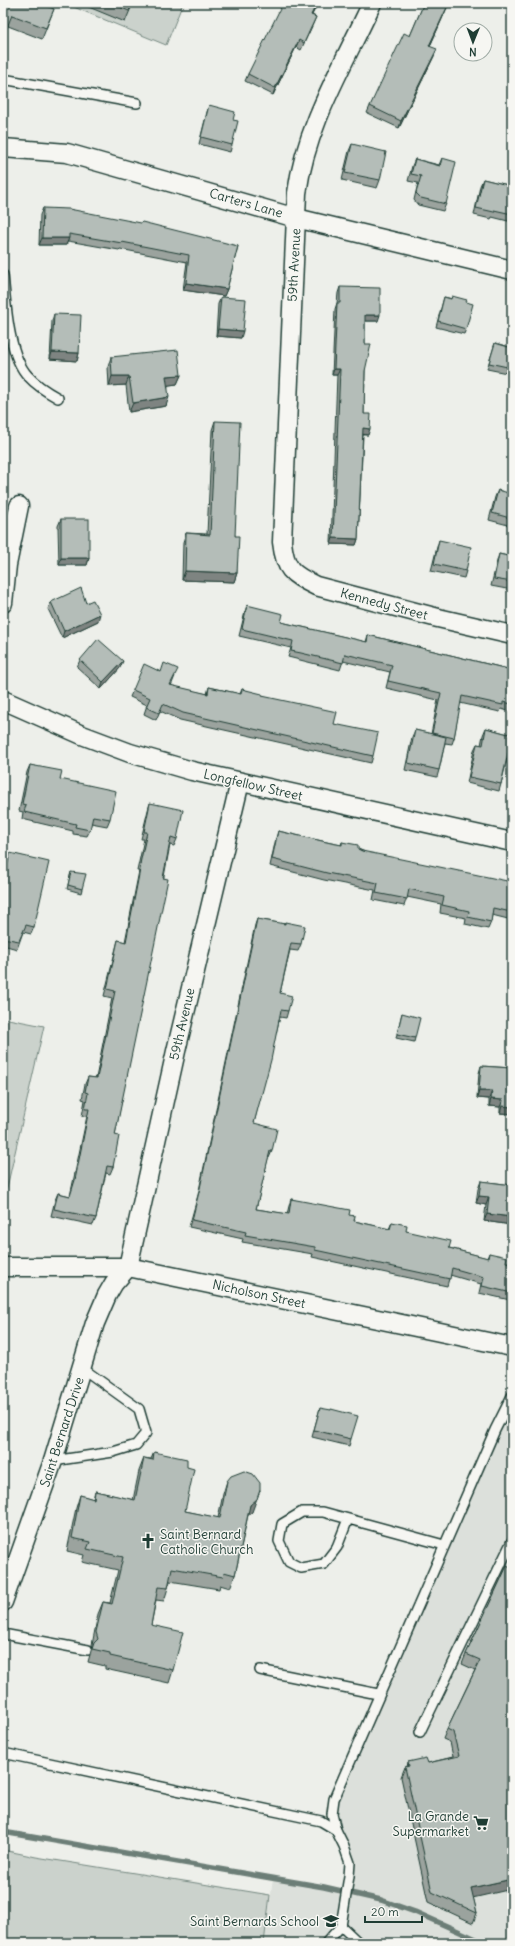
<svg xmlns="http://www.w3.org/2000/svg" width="515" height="1946" font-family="Delius,sans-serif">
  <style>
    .built { fill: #dce0db }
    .green { fill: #cbd2cc; stroke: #758880 }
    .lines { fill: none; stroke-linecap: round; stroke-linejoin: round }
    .stream { stroke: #6c7e77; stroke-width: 5.5 }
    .service-casing { stroke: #1f3d34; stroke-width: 12 }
    .minor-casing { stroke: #1f3d34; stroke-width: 21 }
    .service { stroke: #f6f6f2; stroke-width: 9 }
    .minor { stroke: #f6f6f2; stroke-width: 18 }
    .wall { fill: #9ba39e; stroke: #1f3d34 }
    .shaded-wall { fill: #7e8481; stroke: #1f3d34 }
    .building { fill: #b4bdb8; stroke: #1f3d34 }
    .labels { text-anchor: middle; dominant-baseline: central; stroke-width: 3; stroke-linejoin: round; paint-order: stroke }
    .street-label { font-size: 13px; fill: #1f3d34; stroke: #f6f6f2 }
    .poi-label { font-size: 13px; fill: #1f3d34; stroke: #f6f6f2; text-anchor: end }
  </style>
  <rect width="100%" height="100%" fill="#edefea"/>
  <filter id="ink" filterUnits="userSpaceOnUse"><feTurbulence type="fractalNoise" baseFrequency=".025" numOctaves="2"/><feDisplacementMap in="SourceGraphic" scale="8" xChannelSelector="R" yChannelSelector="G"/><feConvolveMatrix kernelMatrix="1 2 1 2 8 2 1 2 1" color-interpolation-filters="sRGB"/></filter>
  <g filter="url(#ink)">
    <polygon class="built" points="512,1396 512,1943 264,1943 273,1879 347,1892 350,1863 332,1814"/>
    <g class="green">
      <polygon points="64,3 183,3 166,45"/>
      <polygon points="3,1018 44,1026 3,1205"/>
      <polygon points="3,1850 36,1857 270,1895 264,1943 3,1943"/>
    </g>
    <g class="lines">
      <polyline class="stream" points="3,1832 324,1887 381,1900 415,1912 485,1943"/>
      <defs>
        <g id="service">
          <polyline points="3,79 137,103"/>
          <path d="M3 275C6 303 8 355 28 376 36 385 47 392 58 398"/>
          <polyline points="53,1461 113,1452 136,1445 146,1433 139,1409 82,1368"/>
          <polyline points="348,1519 337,1547 324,1564 301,1568 289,1562 279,1541 282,1524 302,1512 323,1512 444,1545"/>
          <polyline points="3,1634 88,1650"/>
          <polyline points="260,1670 378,1694"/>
          <polyline points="420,1732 512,1541"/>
          <polyline points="3,1753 321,1821 336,1830"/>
          <polyline points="341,1926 359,1943"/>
          <polyline points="326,1943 341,1926 349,1876 350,1863 344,1846 336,1830 332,1814 334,1799 495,1430 512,1396"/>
        </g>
        <g id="minor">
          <path d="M372 3C344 64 306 125 297 193L282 542C285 569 291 574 316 586L438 618 512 635"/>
          <polyline points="3,148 67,153 296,218 512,270"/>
          <polyline points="3,603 7,565 19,506"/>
          <polyline points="3,700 82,735 130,753 192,771 512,842"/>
          <polyline points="3,1267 128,1267 512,1347"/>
          <polyline points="3,1602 53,1461 95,1323 107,1295 114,1283 128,1267 176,1051 240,782"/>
        </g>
      </defs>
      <use href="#service" class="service-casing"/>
      <use href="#minor" class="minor-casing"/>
      <use href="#service" class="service"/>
      <use href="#minor" class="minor"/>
    </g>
    <g class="wall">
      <polygon points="3,3 54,9 42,39 8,26"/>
      <polygon points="79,3 133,3 125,22"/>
      <polygon points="292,3 318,3 312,15 316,17 313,24 301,50 296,47 273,95 245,81 248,74"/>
      <polygon points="424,3 449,3 430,46 434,56 399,128 367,113 370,106 410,36"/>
      <polygon points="209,105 233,120 232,145 230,152 199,144 207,112"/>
      <polygon points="352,144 380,180 377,188 342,180 349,151"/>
      <polygon points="442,158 446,204 443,211 418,205 414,200 418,183 408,181 412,166 415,159 439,165"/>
      <polygon points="483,179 512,186 512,222 492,217 491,219 474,215 480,186"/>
      <polygon points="43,208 238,246 227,289 224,296 183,290 187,262 120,249 119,250 68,241 66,245 39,245 40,215"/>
      <polygon points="340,287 378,321 365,321 365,371 364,414 368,435 363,435 358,539 356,545 331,544 337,375 332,375 335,309 337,303 338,293"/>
      <polygon points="221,297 241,338 216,336 218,304"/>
      <polygon points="444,297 466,302 466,329 464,334 436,327"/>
      <polygon points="54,314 79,353 77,361 50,359 52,321"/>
      <polygon points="495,343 512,348 512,374 487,369"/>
      <polygon points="111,357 181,375 177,384 168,385 166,406 129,412 126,385 109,386 108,367"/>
      <polygon points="215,421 235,536 237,573 234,582 182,580 183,542 186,533 207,534 212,430"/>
      <polygon points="498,490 510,518 508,525 489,520 495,497"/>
      <polygon points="61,519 89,558 87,565 59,565 58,526"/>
      <polygon points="439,540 466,571 464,578 431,571 437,547"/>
      <polygon points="499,554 512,557 512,590 491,586 497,561"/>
      <polygon points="51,602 86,603 98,621 62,638 48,609"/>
      <polygon points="247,605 281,622 366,642 368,635 512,670 512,712 501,709 500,712 460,703 454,738 452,744 445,743 439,770 437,777 405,770 412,737 415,730 431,734 438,700 386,688 390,672 343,661 340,670 288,657 291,648 239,636 245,612"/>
      <polygon points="80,660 120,668 101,689 77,667"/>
      <polygon points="161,672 175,676 171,686 207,694 209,687 240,694 242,689 262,696 334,724 373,756 371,763 180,720 160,711 156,720 144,714 147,705 130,697 133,690"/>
      <polygon points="486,728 512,735 512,761 507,760 501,784 499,791 467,783 474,750 477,744 481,745 483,735"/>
      <polygon points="30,765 60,779 110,819 107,826 91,823 90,830 87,836 73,834 73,831 22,819 23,812 19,811 27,772"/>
      <polygon points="150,803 177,839 174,846 170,845 115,1135 113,1167 110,1174 106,1173 96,1218 93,1225 51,1216 55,1200 58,1193 70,1196 72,1187 87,1116 82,1116 85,1100 82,1099 85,1084 88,1077 96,1078 112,998 104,996 118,940 125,942 139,871 137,871 144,839 141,839 148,810"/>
      <polygon points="278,831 331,843 341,845 342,842 358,849 511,912 508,919 492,915 491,922 488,929 465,924 466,918 440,913 441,904 407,897 404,906 373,900 375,890 324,880 270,866 276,838"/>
      <polygon points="10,853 34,927 31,934 23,932 17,949 3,945 3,880 8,860"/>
      <polygon points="71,872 82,889 81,893 67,889"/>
      <polygon points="257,919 284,924 285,922 301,944 298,951 290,950 280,993 288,1011 286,1018 280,1017 254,1123 272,1151 269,1158 268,1158 256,1209 287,1214 289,1206 291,1199 349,1215 354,1221 389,1229 392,1222 406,1231 449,1248 487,1258 489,1253 506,1262 512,1263 512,1296 510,1300 479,1293 481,1284 450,1275 447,1286 312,1257 313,1254 242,1242 243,1239 189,1227 198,1195 255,925"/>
      <polygon points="402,1013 415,1038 414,1042 396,1038"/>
      <polygon points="481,1066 512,1068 512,1114 500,1113 500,1107 489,1106 489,1099 477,1098 479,1073"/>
      <polygon points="481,1181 512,1185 512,1225 484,1221 486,1205 476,1203 478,1189"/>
      <polygon points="320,1408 351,1439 349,1446 312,1437"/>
      <polygon points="154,1452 185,1511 218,1518 223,1494 227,1481 252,1512 248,1515 235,1575 230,1588 220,1585 219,1589 170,1581 168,1588 164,1601 156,1600 151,1625 173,1670 169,1683 105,1669 105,1666 88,1662 92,1647 92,1645 98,1614 103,1602 110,1603 118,1570 82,1562 84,1555 67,1551 76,1508 80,1495 93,1499 95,1491 133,1500 139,1471 144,1458 151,1459"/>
      <polygon points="507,1566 473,1897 477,1913 473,1923 428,1902 401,1777 405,1767 407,1767 408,1762 428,1763 453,1757 450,1742 443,1739 447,1729 475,1670 462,1664 466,1654"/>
    </g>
    <g class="shaded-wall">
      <polygon points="317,3 318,3 308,22 311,15"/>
      <polygon points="449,3 427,53 429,46"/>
      <polygon points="299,40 296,47 273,95 275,88"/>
      <polygon points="437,49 434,56 399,128 401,121"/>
      <polygon points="42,238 69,238 66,245 39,245"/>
      <polygon points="186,283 227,289 224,296 183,290"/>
      <polygon points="365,315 380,315 378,321 363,321"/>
      <polygon points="218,329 243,331 241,338 216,336"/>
      <polygon points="52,352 79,353 77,361 50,359"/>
      <polygon points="334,369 340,369 337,375 332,375"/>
      <polygon points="181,375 177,384 163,386 166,376"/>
      <polygon points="112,376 129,376 126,385 109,386"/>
      <polygon points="169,397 166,406 129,412 133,403"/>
      <polygon points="363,428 370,429 368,435 361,434"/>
      <polygon points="333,538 358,539 356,545 331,544"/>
      <polygon points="61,558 89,558 87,565 59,565"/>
      <polygon points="185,571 237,573 234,582 182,580"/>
      <polygon points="100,614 98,621 62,638 64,631"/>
      <polygon points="123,661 120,668 101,689 103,682"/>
      <polygon points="479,1091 492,1091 489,1099 477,1098"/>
      <polygon points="491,1099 503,1100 500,1107 489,1106"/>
      <polygon points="502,1106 512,1107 512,1114 500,1113"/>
      <polygon points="479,1196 489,1197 486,1205 476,1203"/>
      <polygon points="487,1214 512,1217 512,1225 484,1221"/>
      <polygon points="260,1490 252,1512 246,1517 250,1505"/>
      <polygon points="512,1879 512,1889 468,1899 471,1888"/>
    </g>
    <g class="building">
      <polygon points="3,3 38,3 54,9 46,28 12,15 3,37"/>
      <polygon points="110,3 132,3 129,11"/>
      <polygon points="283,3 286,3 291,6 292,3 317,3 311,15 316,17 304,43 299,40 275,88 248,74"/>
      <polygon points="424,3 449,3 429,46 437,49 401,121 370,106 404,33 410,36"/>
      <polygon points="209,105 235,112 233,120 238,121 232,145 201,137"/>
      <polygon points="352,144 386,152 380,180 345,173"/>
      <polygon points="442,158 456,162 446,204 421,198 416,193 421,176 411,174 415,159 440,166"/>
      <polygon points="483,179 512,186 512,214 494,210 494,212 476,208"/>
      <polygon points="43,208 69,209 141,223 142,222 238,246 227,289 186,283 189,255 122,242 122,243 69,234 69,238 42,238"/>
      <polygon points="340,287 380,288 380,315 365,315 365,344 371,344 365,371 364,414 371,414 370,429 363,428 358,539 333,538 340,369 334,369 337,303 340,303"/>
      <polygon points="452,296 467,300 466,302 473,304 466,329 438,321 444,297 451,299"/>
      <polygon points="221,297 246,299 243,331 218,329"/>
      <polygon points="54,314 81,315 79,353 52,352"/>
      <polygon points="495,343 512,348 512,368 489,363"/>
      <polygon points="178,350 181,375 166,376 169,397 133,403 129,376 112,376 111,357"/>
      <polygon points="215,421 240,422 235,536 239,536 237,573 185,571 186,533 210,535"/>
      <polygon points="498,490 512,494 512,512 510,518 492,513"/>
      <rect x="61" y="519" width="28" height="39"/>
      <polygon points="439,540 471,547 466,571 434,564"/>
      <polygon points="499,554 512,557 512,582 494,579"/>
      <polygon points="81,588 86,603 93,600 100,614 64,631 51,602"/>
      <polygon points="247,605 283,614 281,622 367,642 368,635 512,670 512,704 503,702 503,705 462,696 454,738 432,733 441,693 388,681 392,665 345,654 343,663 301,653 291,651 293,641 242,629"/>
      <polygon points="98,639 123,661 103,682 80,660"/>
      <polygon points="164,663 178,669 170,685 208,694 209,687 241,694 242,689 262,694 262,696 337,712 334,724 378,733 373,756 183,713 163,704 159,713 146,707 150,698 133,690 144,664 161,672"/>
      <polygon points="486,728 512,735 512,754 508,753 501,784 469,777 477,744 483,745"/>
      <polygon points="415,730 446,737 439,770 408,763"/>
      <polygon points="30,765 62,771 60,779 116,791 110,819 93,816 90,830 75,827 76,824 24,812 26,805 22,804"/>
      <polygon points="150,803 183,810 177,839 171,837 163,878 168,879 115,1135 119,1136 113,1167 107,1166 96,1218 54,1209 58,1193 70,1196 75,1180 89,1109 85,1109 88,1093 85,1092 88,1077 97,1078 115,991 107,989 118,940 126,942 141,864 140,864 147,832 144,832"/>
      <polygon points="278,831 331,843 342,845 342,842 358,845 358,849 362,851 512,882 512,907 511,912 493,908 491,922 468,917 469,911 442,905 444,897 409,889 407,899 376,893 378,883 327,873 272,859"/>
      <polygon points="10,853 49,862 34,927 26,925 19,941 3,938 3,885"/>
      <polygon points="71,872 86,874 82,889 68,885"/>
      <polygon points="257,919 285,924 285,922 305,926 301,944 291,943 280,993 292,996 288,1011 281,1010 271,1060 254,1123 277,1129 272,1151 270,1151 256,1209 289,1214 291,1199 350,1210 349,1215 355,1216 354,1221 390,1229 392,1222 407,1225 406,1231 451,1241 449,1248 488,1258 489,1253 507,1257 506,1262 512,1263 512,1293 482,1286 484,1277 452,1268 450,1279 315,1250 315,1247 245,1235 246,1232 192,1220 200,1188"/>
      <polygon points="402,1013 420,1018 415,1038 397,1034"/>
      <polygon points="481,1066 512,1068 512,1107 502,1106 503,1100 491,1099 492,1091 479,1091"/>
      <polygon points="481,1181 512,1185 512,1217 487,1214 489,1197 479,1196"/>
      <polygon points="320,1408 331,1410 331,1409 358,1416 351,1439 314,1430"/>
      <polygon points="154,1452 187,1459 187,1467 194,1469 185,1511 220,1518 227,1481 231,1476 244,1471 253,1474 260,1483 260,1490 257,1499 250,1505 235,1575 224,1572 223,1577 172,1568 168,1588 158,1587 151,1625 183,1632 173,1670 110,1656 110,1653 92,1649 94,1643 98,1639 96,1632 103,1602 112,1604 123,1557 87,1549 90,1542 72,1538 80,1495 94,1499 95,1491 135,1500 144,1458 153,1460"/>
      <polygon points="507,1566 512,1569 512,1879 471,1888 477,1913 432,1892 405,1767 409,1766 408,1762 426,1758 428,1763 459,1756 453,1732 447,1729 480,1660 466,1654"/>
    </g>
  </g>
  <defs>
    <symbol id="church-bare" viewBox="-9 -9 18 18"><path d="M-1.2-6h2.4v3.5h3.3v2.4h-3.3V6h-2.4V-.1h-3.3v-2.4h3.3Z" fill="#1f3d34" stroke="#f6f6f2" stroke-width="2.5" paint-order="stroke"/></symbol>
    <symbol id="supermarket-bare" viewBox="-9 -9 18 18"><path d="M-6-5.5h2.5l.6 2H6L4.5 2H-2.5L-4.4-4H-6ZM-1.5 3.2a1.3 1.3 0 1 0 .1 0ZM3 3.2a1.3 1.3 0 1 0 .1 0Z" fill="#1f3d34" stroke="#f6f6f2" stroke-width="2.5" paint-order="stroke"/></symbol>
    <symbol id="school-bare" viewBox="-9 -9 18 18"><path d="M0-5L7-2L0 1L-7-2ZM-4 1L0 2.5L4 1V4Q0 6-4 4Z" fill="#1f3d34" stroke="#f6f6f2" stroke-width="2.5" paint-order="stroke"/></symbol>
  </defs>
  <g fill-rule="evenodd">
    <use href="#church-bare" x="137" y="1530" width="22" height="22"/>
    <use href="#supermarket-bare" x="470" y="1812" width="22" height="22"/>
    <use href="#school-bare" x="320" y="1910" width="22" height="22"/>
  </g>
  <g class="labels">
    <g class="street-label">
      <text transform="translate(246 203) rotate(16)">Carters Lane</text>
      <text transform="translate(294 265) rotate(-87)">59th Avenue</text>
      <text transform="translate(384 604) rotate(15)">Kennedy Street</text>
      <text transform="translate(253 785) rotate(13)">Longfellow Street</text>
      <text transform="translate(182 1024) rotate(-77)">59th Avenue</text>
      <text transform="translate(259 1294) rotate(12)">Nicholson Street</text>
      <text transform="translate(62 1432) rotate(-72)">Saint Bernard Drive</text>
    </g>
    <g class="poi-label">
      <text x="160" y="1534" text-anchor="start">Saint Bernard<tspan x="160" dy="15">Catholic Church</tspan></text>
      <text x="469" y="1816">La Grande<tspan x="469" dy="15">Supermarket</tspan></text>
      <text x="319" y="1921">Saint Bernards School</text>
    </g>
  </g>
  <rect width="515" height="1946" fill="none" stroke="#f6f6f2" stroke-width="16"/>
  <rect x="8" y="8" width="499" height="1930" fill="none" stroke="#1f3d34" stroke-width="1.5" filter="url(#ink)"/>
  <g transform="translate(473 42) rotate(181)"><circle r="19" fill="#f6f6f2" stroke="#a0aca6"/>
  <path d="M0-3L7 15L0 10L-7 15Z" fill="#1f3d34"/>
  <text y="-6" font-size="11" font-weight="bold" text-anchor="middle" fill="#1f3d34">N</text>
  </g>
  <path d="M365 1916v6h57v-6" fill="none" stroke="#1f3d34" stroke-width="2"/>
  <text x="371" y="1916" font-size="12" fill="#1f3d34" stroke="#f6f6f2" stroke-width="3" paint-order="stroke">20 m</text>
</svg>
